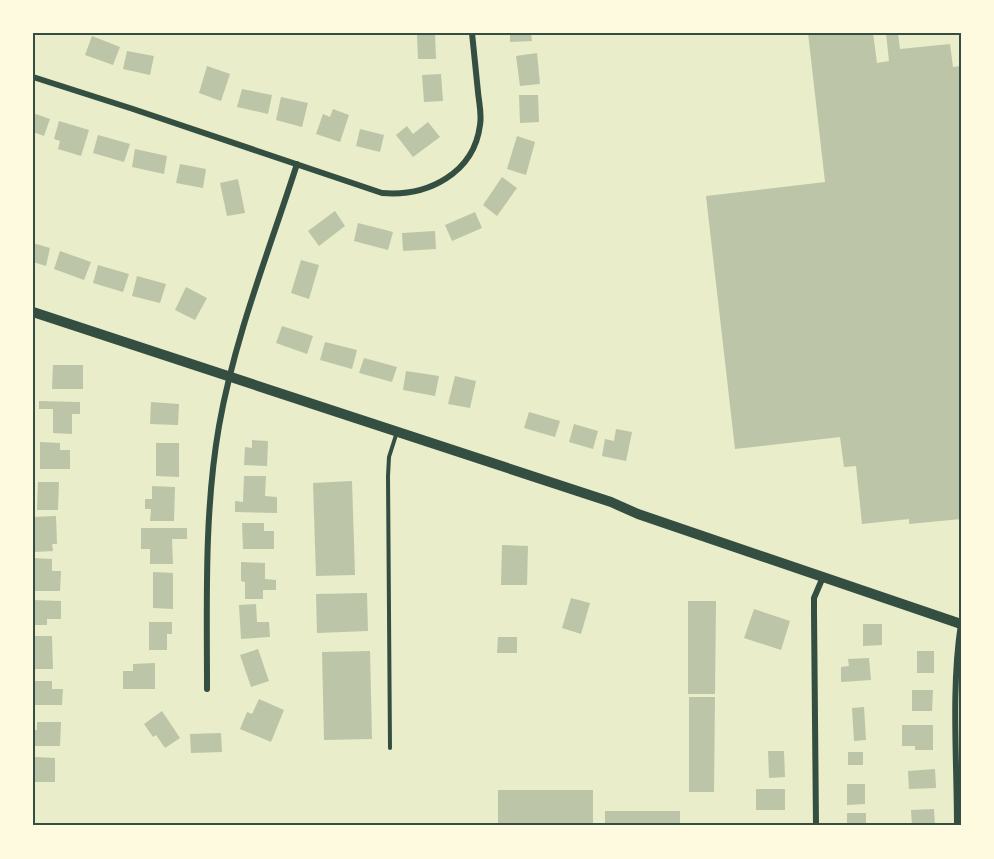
<svg xmlns="http://www.w3.org/2000/svg" width="994" height="859" font-family="'Titillium Web',sans-serif">
  <style>
    .building { fill: #bcc5a7 }
    .lines { fill: none; stroke-linecap: round; stroke-linejoin: round }
    .service { stroke: #344e41; stroke-width: 4 }
    .minor { stroke: #344e41; stroke-width: 6 }
    .secondary { stroke: #344e41; stroke-width: 10 }
    .neatline { fill: none; stroke: #344e41; stroke-width: 2 }
  </style>
  <rect width="100%" height="100%" fill="#e9edc9"/>
  <g class="building">
    <polygon points="435,33 436,59 418,59 417,35"/>
    <polygon points="510,33 531,33 532,41 510,42"/>
    <polygon points="808,33 873,33 877,63 889,61 886,33 898,33 900,49 950,44 953,67 961,66 961,519 909,524 909,519 862,524 856,466 844,467 840,437 735,449 706,196 825,182"/>
    <polygon points="92,36 120,47 113,65 85,55"/>
    <polygon points="127,51 154,56 150,75 123,69"/>
    <polygon points="537,53 540,84 520,86 516,56"/>
    <polygon points="207,66 230,74 221,101 199,93"/>
    <polygon points="441,74 443,101 424,102 422,75"/>
    <polygon points="242,89 272,95 268,114 237,107"/>
    <polygon points="519,95 538,95 539,122 520,123"/>
    <polygon points="281,97 308,103 302,127 276,120"/>
    <polygon points="333,109 349,115 340,142 316,134 323,114 330,117"/>
    <polygon points="33,113 50,119 44,136 33,132"/>
    <polygon points="59,121 89,130 81,156 58,149 60,141 54,139"/>
    <polygon points="428,122 440,137 413,157 396,135 407,126 413,134"/>
    <polygon points="360,129 384,135 380,152 356,146"/>
    <polygon points="98,135 130,144 124,162 93,153"/>
    <polygon points="517,136 535,142 526,175 507,169"/>
    <polygon points="135,149 167,156 164,174 132,167"/>
    <polygon points="180,164 206,169 203,188 176,183"/>
    <polygon points="502,177 517,188 497,216 483,205"/>
    <polygon points="238,179 245,213 227,216 220,183"/>
    <polygon points="335,211 345,226 319,246 308,231"/>
    <polygon points="475,212 482,228 452,241 445,225"/>
    <polygon points="358,223 393,232 388,250 354,241"/>
    <polygon points="435,231 436,249 403,251 402,233"/>
    <polygon points="33,243 50,248 46,266 33,262"/>
    <polygon points="60,251 91,262 84,280 54,269"/>
    <polygon points="301,260 319,265 309,299 291,293"/>
    <polygon points="98,265 129,274 123,292 93,283"/>
    <polygon points="137,276 166,284 160,303 132,296"/>
    <polygon points="186,287 207,298 195,320 175,310"/>
    <polygon points="282,326 313,336 307,354 276,343"/>
    <polygon points="325,342 357,350 352,369 320,360"/>
    <polygon points="364,358 397,367 392,382 359,373"/>
    <polygon points="53,365 83,365 83,389 52,389"/>
    <polygon points="406,371 439,376 435,396 403,390"/>
    <polygon points="455,376 476,381 470,408 448,404"/>
    <polygon points="39,401 80,402 80,414 72,414 72,434 53,433 53,409 39,409"/>
    <polygon points="151,402 179,404 178,425 150,424"/>
    <polygon points="529,412 560,421 555,437 524,428"/>
    <polygon points="574,424 598,431 593,449 569,442"/>
    <polygon points="616,429 632,432 626,461 602,456 605,439 614,441"/>
    <polygon points="252,440 268,441 267,466 244,465 245,447 252,448"/>
    <polygon points="40,442 60,443 60,450 70,450 70,469 40,469"/>
    <polygon points="156,443 179,443 179,477 156,476"/>
    <polygon points="244,476 266,476 265,496 277,497 277,513 235,512 235,501 243,502"/>
    <polygon points="352,481 355,575 316,576 313,483"/>
    <polygon points="38,482 59,482 58,510 37,510"/>
    <polygon points="152,486 175,487 174,521 150,521 151,509 145,509 145,499 152,499"/>
    <polygon points="56,516 57,544 52,544 53,551 35,552 34,517"/>
    <polygon points="242,523 264,523 264,531 274,531 274,549 243,549"/>
    <polygon points="141,528 187,528 187,539 172,539 173,564 150,564 150,549 141,549"/>
    <polygon points="502,545 528,546 527,585 501,585"/>
    <polygon points="33,558 52,559 52,571 61,571 60,591 33,591"/>
    <polygon points="241,562 265,563 265,579 276,580 276,590 263,590 263,599 245,599 245,582 241,581"/>
    <polygon points="153,572 173,573 173,609 153,608"/>
    <polygon points="367,593 368,631 317,633 316,594"/>
    <polygon points="571,598 590,603 581,634 562,628"/>
    <polygon points="33,600 61,601 61,619 47,619 47,625 33,625"/>
    <polygon points="688,601 716,601 715,694 688,694"/>
    <polygon points="256,604 257,622 269,622 270,637 241,639 239,605"/>
    <polygon points="754,609 790,621 781,650 744,638"/>
    <polygon points="149,622 172,622 172,634 167,634 167,650 149,650"/>
    <polygon points="863,624 882,624 882,645 863,646"/>
    <polygon points="34,636 52,636 53,669 35,669"/>
    <polygon points="498,637 517,637 517,653 497,653"/>
    <polygon points="258,649 269,681 251,687 240,655"/>
    <polygon points="370,651 372,739 324,740 322,652"/>
    <rect x="917" y="651" width="17" height="22"/>
    <polygon points="869,658 871,680 841,682 841,667 849,666 848,659"/>
    <polygon points="155,663 155,689 123,689 123,671 133,671 133,664"/>
    <polygon points="33,681 52,681 52,689 63,689 62,705 33,705"/>
    <polygon points="912,690 933,690 932,711 912,711"/>
    <polygon points="689,697 715,697 714,792 689,792"/>
    <polygon points="259,699 284,710 271,742 240,729 247,712 252,714"/>
    <polygon points="864,707 866,740 854,741 852,708"/>
    <polygon points="162,711 180,738 165,748 156,735 153,737 144,724"/>
    <polygon points="37,722 61,722 60,746 33,746 33,730 37,730"/>
    <polygon points="902,725 933,725 933,750 915,750 915,746 902,746"/>
    <polygon points="221,733 222,752 191,753 190,734"/>
    <polygon points="768,751 784,751 785,777 769,778"/>
    <rect x="848" y="752" width="15" height="13"/>
    <polygon points="35,757 55,758 55,782 34,782"/>
    <polygon points="935,769 936,788 909,789 908,771"/>
    <polygon points="847,784 865,784 865,804 847,805"/>
    <rect x="756" y="789" width="29" height="21"/>
    <rect x="498" y="790" width="95" height="36"/>
    <polygon points="934,809 935,826 912,826 911,810"/>
    <rect x="605" y="811" width="75" height="15"/>
    <rect x="847" y="813" width="19" height="13"/>
  </g>
  <g class="lines">
    <polyline class="service" points="390,748 388,476 389,457 396,435"/>
    <g class="minor">
      <path d="M33 77 133 109 382 193C428 197 474 173 480 125 482 114 479 103 478 92 476 73 474 53 472 33"/>
      <path d="M207 689C207 602 204 512 219 426 235 336 269 251 297 164"/>
      <polyline points="816,826 814,612 814,598 823,577"/>
      <path d="M957 826C957 761 951 688 961 624"/>
    </g>
    <polyline class="secondary" points="33,312 611,502 638,514 961,624"/>
  </g>
  <rect width="994" height="859" fill="none" stroke="#fefae0" stroke-width="69"/>
  <rect x="34" y="34" width="926" height="790" class="neatline"/>
</svg>
